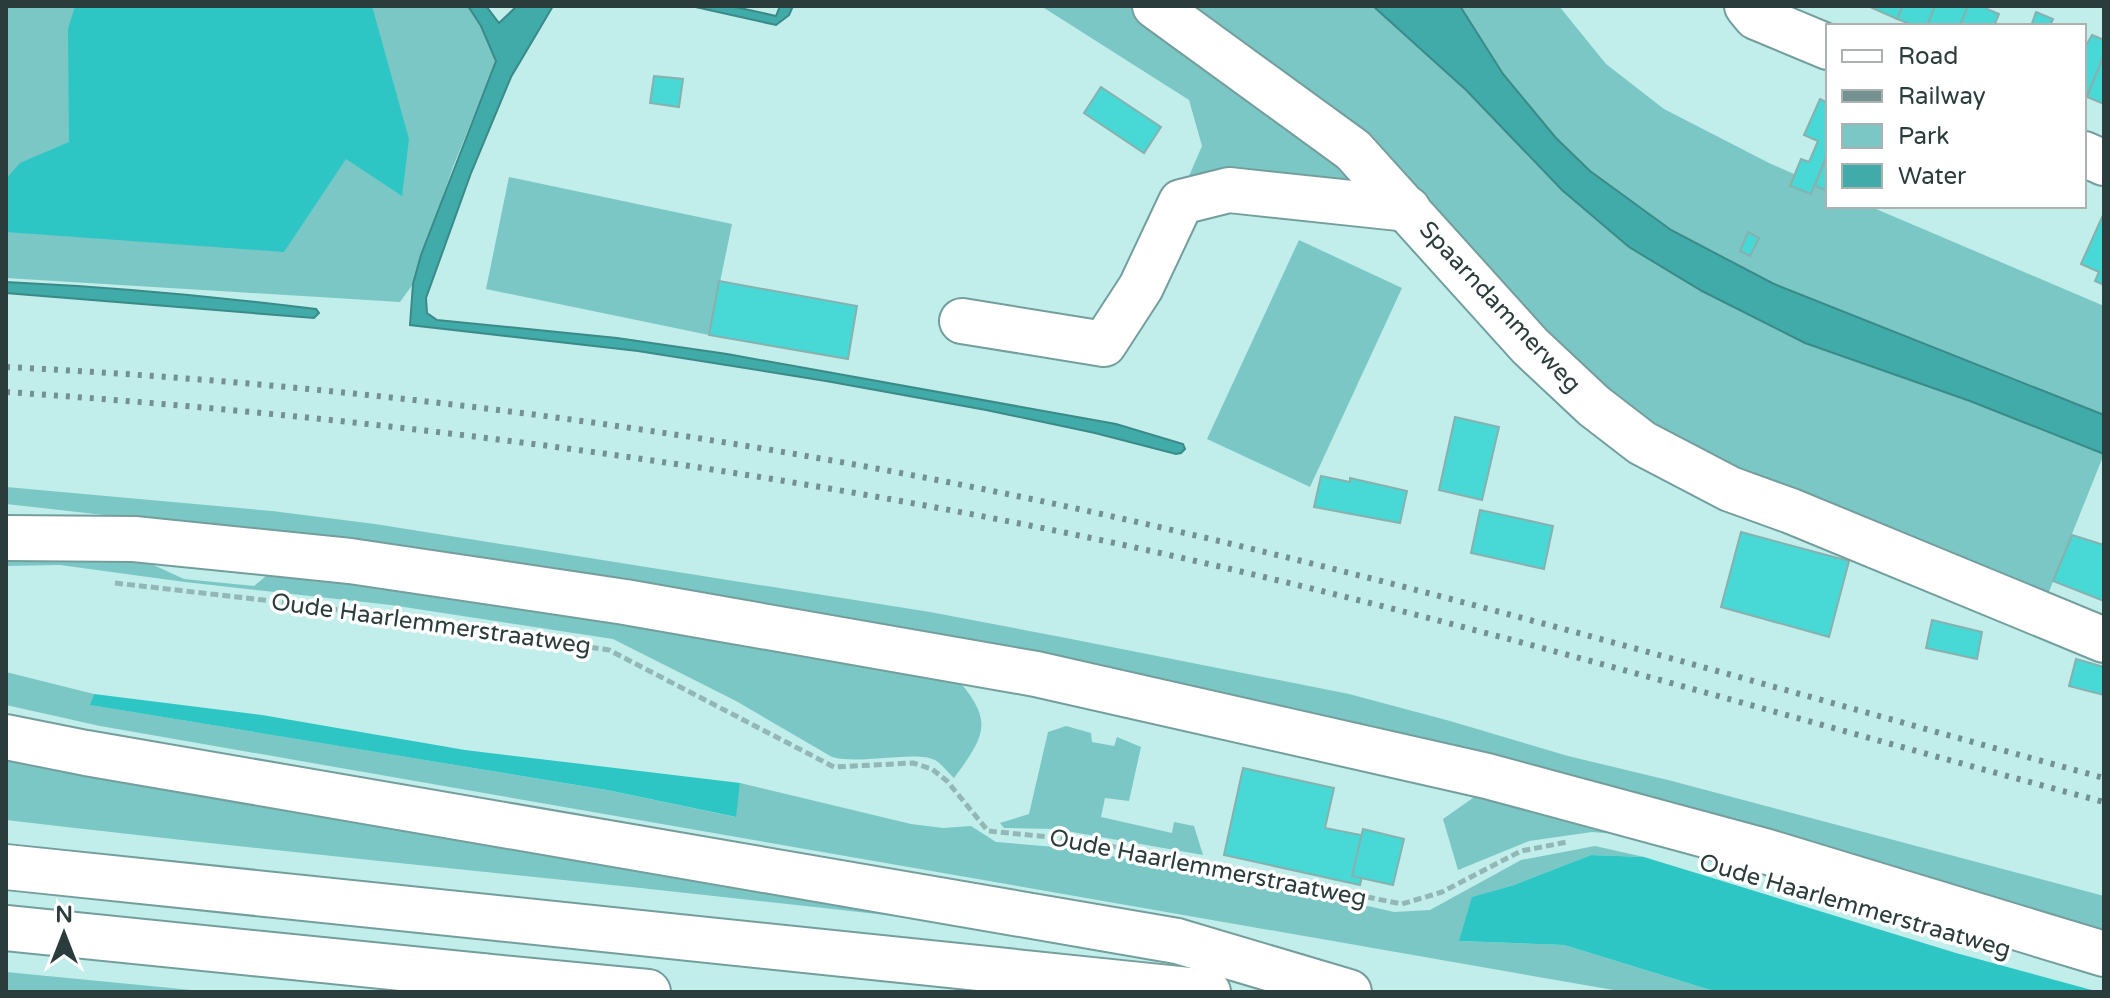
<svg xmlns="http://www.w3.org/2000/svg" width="2110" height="998" font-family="'Varela Round',sans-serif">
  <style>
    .green { fill: #7bc7c5 }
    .forest { fill: #2ec6c4 }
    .water { fill: #41aba9; stroke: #3a8a88; stroke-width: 2 }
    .building { fill: #48d8d5; stroke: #87b1af; stroke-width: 2 }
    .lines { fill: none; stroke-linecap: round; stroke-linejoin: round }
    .minor-casing { stroke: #749e9d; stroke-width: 48 }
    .major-casing { stroke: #749e9d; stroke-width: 48 }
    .highway-casing { stroke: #749e9d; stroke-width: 48 }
    .path { stroke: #93b7b5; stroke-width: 5; stroke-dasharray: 8 4; stroke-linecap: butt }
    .minor { stroke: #fff; stroke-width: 44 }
    .major { stroke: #fff; stroke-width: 44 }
    .highway { stroke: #fff; stroke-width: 44 }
    .rail { stroke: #739190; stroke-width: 6; stroke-dasharray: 4 8; stroke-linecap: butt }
    .labels { text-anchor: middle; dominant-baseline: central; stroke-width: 7; stroke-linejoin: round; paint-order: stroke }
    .street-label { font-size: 24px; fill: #2a3c3b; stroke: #fff }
  </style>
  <rect width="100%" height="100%" fill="#c1edeb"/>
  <g class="green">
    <polygon points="6,6 468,6 481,26 496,61 453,167 413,284 400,302 6,278"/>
    <polygon points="1041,6 1138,6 1359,178 1348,197 1189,176 1202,146 1189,100"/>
    <polygon points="1181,6 1373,6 1466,91 1562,190 1629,247 1805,343 1970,401 2104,454 2046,599 1669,444"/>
    <polygon points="1460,6 1559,6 1606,64 1664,109 1769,163 1828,189 1828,206 1869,206 2104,306 2104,415 1774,284 1671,230 1590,171 1556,138 1503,74"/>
    <polygon points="509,177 732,224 709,335 486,289"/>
    <polygon points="1299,240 1402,288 1310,487 1207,439"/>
    <polygon points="6,487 272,511 375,524 930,612 1061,637 1349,694 1450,721 1568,756 1672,781 2104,896 2104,932 1627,791 1430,740 1088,665 266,533 6,504"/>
    <path d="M6 561 147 562 184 579 254 586 272 571 614 619 954 675C993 720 988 732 954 778 948 773 942 764 935 760 916 750 861 765 832 757L736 701 613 639 391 605 185 582 60 565 6 566Z"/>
    <polygon points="6,672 94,694 91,705 607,790 735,817 740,783 911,824 943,828 971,826 996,842 1067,848 1285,887 1394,912 1430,910 1521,860 1595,846 1644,857 1591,855 1514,885 1473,897 1460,941 1564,945 1717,992 1625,992 100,726 6,705"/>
    <polygon points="1066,726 1091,733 1092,742 1114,746 1117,737 1141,747 1129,801 1105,798 1101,817 1172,833 1174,822 1194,826 1203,855 1055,829 1004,828 1000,823 1029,814 1048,732"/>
    <path d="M6 748 1100 941C736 894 370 863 6 820Z"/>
    <polygon points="1480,793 1657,837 1592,832 1529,841 1458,870 1443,819"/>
    <polygon points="6,972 212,992 6,992"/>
  </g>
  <g class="forest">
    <polygon points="75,6 372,6 409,139 402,196 346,159 284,252 6,232 6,179 20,163 69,142 68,29"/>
    <polygon points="94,694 262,715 465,750 740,783 736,817 607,790 90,705"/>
    <polygon points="1591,855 1644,857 1956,953 2099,992 1717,992 1564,945 1459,941 1472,897 1514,885"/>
  </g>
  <g class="water">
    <polygon points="468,6 486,6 499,23 517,6 553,6 511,77 471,173 426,298 427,313 437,320 617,338 727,354 1116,424 1183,444 1185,449 1181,453 1176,454 1095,433 986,410 826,381 638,351 410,325 413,284 421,255 496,61 481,26"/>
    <polygon points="691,6 731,6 776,16 780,6 793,6 789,15 776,25"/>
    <polygon points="1373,6 1460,6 1503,74 1556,138 1590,171 1671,230 1774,284 2104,415 2104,454 1970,401 1805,343 1702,291 1629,247 1562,190 1466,90"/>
    <path d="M6 282C109 287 213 296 316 309L319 313 314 318 6 293Z"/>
  </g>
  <g class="building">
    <polygon points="1868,6 1903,6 1897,19"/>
    <polygon points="1903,6 1935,6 1927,26 1915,26 1897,19"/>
    <polygon points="1935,6 1968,6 1960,26 1927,26"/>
    <polygon points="1968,6 1988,6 1987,9 1999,14 1994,26 1960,26"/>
    <polygon points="2036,12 2053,19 2050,26 2031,26"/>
    <polygon points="2092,35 2104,40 2104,55 2087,97 2084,96 2084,49"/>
    <polygon points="2104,55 2104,104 2087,97"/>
    <polygon points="654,76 683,79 679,107 650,103"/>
    <polygon points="1101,87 1161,127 1144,153 1084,113"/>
    <polygon points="1820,99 1828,103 1828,153 1811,194 1790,186 1801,159 1809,162 1818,141 1804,135"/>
    <polygon points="1828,153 1828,191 1815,186"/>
    <polygon points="2103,215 2104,216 2104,285 2095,281 2099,272 2081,264"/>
    <polygon points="1748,232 1759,238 1750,256 1740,251"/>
    <polygon points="719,281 857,306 848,359 709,335"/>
    <polygon points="1455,417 1499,427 1482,500 1439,490"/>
    <polygon points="1321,476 1350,482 1350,478 1407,491 1400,523 1314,507"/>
    <polygon points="1480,510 1553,526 1544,569 1471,553"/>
    <polygon points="1741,532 1849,561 1829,637 1721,607"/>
    <polygon points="2072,535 2104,545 2104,601 2053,581"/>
    <polygon points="1932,620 1982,632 1977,659 1926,648"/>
    <polygon points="2076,659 2104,667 2104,695 2069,686"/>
    <polygon points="1243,768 1334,788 1325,828 1371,837 1360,885 1224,855"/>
    <polygon points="1363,829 1404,839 1393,885 1352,876"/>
  </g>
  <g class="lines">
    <defs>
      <g id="minor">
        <polyline points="1155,6 1353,150 1530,346 1594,406 1642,443 1730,489 1791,511 2104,640"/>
        <polyline points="1747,6 1756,17 1828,47"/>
        <polyline points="2084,154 2104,163"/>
        <polyline points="962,321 1104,344 1141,287 1181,202 1229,190 1408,209"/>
        <polyline points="6,538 134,539 350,561 625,602 1036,674 1487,776 1768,852 2104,954"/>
      </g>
      <polyline id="major" points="481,976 648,992"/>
      <g id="highway">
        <polyline points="6,737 86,753 1177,941 1349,992"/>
        <polyline points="6,867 1208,992"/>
        <polyline points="6,928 481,976"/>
      </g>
    </defs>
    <use href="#minor" class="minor-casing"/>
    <use href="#major" class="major-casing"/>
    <use href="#highway" class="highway-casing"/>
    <polyline class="path" points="115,583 298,604 609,650 834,767 913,763 932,769 947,781 988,831 1080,840 1402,904 1442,892 1521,851 1567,842"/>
    <use href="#minor" class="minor"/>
    <use href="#major" class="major"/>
    <use href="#highway" class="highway"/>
    <g class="rail">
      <path d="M6 367C368 385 729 433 1083 510 1427 585 1765 686 2104 778"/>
      <path d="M6 392C361 416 713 461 1062 532 1413 604 1758 710 2104 802"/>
    </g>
  </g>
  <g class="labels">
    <g class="street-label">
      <text transform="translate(1500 307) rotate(47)">Spaarndammerweg</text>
      <text transform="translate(431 624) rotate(8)">Oude Haarlemmerstraatweg</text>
      <text transform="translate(1208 868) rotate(11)">Oude Haarlemmerstraatweg</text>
      <text transform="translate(1855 906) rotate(16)">Oude Haarlemmerstraatweg</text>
    </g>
  </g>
  <rect width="2110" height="998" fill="none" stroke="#2a3c3b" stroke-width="16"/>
  <rect x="1826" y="24" width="260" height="184" fill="#ffffff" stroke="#aab1b1" stroke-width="2"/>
  <rect x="1842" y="50" width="40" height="12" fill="#ffffff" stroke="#aab1b1" stroke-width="2"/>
  <text x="1898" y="64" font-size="24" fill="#2a3c3b">Road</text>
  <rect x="1842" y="90" width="40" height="12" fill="#739190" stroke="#aab1b1" stroke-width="2"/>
  <text x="1898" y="104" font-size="24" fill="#2a3c3b">Railway</text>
  <rect x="1842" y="124" width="40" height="24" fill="#7bc7c5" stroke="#aab1b1" stroke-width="2"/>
  <text x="1898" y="144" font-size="24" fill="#2a3c3b">Park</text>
  <rect x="1842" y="164" width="40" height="24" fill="#41aba9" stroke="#aab1b1" stroke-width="2"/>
  <text x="1898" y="184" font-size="24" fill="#2a3c3b">Water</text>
  <g transform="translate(64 934)" stroke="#ffffff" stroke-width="6" paint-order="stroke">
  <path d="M0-6L14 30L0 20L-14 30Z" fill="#2a3c3b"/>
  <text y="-12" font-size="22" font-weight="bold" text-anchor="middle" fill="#2a3c3b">N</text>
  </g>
</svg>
